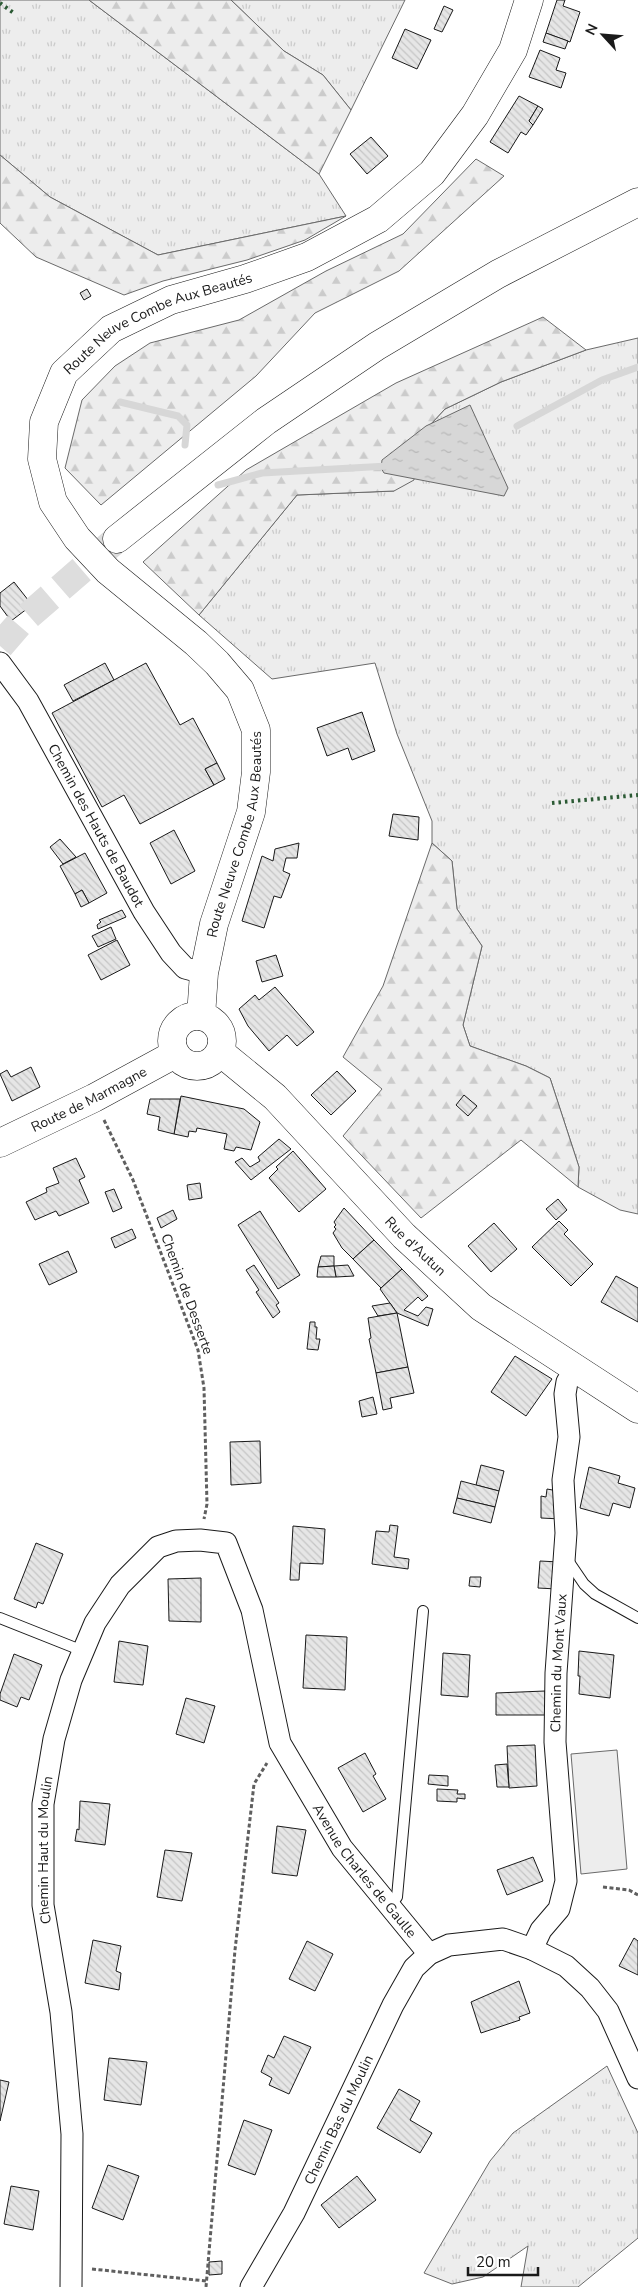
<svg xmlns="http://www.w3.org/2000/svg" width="638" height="2287" font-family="'Nunito Sans',sans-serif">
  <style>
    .grass { fill: url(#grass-tufts); stroke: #6a6a6a }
    .forest { fill: url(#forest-firs); stroke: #6a6a6a }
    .built { fill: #ededed; stroke: #6a6a6a }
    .water { fill: url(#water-ripples); stroke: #6a6a6a }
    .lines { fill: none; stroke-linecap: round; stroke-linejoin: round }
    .stream { stroke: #d7d7d7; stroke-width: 7 }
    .building { fill: url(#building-back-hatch); stroke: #1a1a1a }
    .primary-tunnel { stroke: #ddd; stroke-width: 28; stroke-dasharray: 28 14; stroke-linecap: butt }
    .service-casing { stroke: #1a1a1a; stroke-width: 12 }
    .minor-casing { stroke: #1a1a1a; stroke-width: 23 }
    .secondary-casing { stroke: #1a1a1a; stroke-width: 29 }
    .primary-casing { stroke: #1a1a1a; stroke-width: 29 }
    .path { stroke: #5f5f5f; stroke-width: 3; stroke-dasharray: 4 2.5; stroke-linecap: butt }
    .service { stroke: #fff; stroke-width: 10 }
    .minor { stroke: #fff; stroke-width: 21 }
    .secondary { stroke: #fff; stroke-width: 28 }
    .primary { stroke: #fff; stroke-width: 28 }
    .hedge { stroke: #2b5a34; stroke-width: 4; stroke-dasharray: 2.5 4; stroke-linecap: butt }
    .labels { text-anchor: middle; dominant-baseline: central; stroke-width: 4; stroke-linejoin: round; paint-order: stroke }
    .street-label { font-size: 14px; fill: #1a1a1a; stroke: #fff }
  </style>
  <defs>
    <pattern id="grass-tufts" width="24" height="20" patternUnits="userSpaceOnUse" patternTransform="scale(1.25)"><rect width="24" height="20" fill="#ededed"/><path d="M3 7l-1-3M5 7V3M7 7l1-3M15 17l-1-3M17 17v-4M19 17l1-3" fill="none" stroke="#cbcbcb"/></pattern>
    <pattern id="forest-firs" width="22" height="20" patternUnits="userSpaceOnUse" patternTransform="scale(1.25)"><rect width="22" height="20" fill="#ededed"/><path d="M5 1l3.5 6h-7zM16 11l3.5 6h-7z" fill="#cbcbcb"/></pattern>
    <pattern id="water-ripples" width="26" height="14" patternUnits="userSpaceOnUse" patternTransform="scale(1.25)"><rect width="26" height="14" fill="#d7d7d7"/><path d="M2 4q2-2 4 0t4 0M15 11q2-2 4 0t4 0" fill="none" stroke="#b8b8b8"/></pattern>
    <pattern id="building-back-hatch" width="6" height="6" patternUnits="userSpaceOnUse" patternTransform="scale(1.25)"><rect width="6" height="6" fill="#e6e6e6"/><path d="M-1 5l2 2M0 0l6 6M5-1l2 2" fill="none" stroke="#c5c5c5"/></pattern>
  </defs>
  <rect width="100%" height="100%" fill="#fff"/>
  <g class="grass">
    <polygon points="0,0 89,0 319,174 346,216 158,255 50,197 0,155"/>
    <polygon points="231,0 405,0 351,110 323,75 284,51"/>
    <polygon points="638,338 638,1214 620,1210 578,1187 579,1167 550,1078 526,1066 470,1046 463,1025 482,946 457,909 452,861 432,843 432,821 397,734 375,663 272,679 199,615 297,495 394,491 415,441 445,409 501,382 586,350"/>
    <polygon points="607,2066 638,2133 638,2238 578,2287 521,2287 528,2246 483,2277 452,2284 424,2273 490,2161 513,2133"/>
  </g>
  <g class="forest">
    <polygon points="89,0 231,0 284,51 323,75 351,110 319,174"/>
    <polygon points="0,155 50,197 158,255 346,216 305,240 247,260 163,281 124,295 36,257 0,223"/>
    <polygon points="476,159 504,176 399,271 315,313 256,376 101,505 65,468 82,400 115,366 150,343 239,320 326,271 403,234"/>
    <polygon points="543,317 586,350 501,382 445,409 415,441 414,480 394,491 297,495 199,615 143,562 246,470 396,383"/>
    <polygon points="432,843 452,861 457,909 482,946 463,1025 470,1046 526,1066 550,1078 579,1167 578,1187 521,1140 421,1218 343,1136 382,1089 343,1057 383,986"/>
  </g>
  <polygon class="built" points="617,1750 627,1869 581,1874 571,1754"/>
  <polygon class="water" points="470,405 508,488 504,496 384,473 381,468 382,460 426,426"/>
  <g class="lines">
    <g class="stream">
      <polyline points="120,402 178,416 187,425 185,445"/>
      <polyline points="517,426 602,380 638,367"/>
      <polyline points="218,485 262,473 388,466"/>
    </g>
  </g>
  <g class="building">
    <polygon points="557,0 565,0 563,6 580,12 570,42 546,33"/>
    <polygon points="444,6 453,10 442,32 434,29"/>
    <polygon points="405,29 431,40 417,69 392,58"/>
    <polygon points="546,33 568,41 565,49 543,42"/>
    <polygon points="540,50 560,58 556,70 566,73 561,88 529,77"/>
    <polygon points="519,96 538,106 529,121 533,125 526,135 521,132 508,153 490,142"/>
    <polygon points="538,106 543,109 533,125 529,121"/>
    <polygon points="371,137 388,156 367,174 350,154"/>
    <polygon points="87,289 91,296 84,300 80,293"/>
    <polygon points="14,582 32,605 11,621 0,606 0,593"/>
    <polygon points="105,663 114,680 73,701 64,685"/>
    <polygon points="146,663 180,725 193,718 217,763 205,769 214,785 140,824 124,795 102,807 52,713"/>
    <polygon points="362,712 375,751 352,760 348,748 327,756 317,728"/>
    <polygon points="217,763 225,779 214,785 205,769"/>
    <polygon points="393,814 419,817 418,840 389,836"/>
    <polygon points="174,830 195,871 171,884 150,843"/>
    <polygon points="60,839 76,857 63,864 50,847"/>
    <polygon points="299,843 297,858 286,858 283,871 290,874 281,898 274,896 264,928 242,921 262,856 273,861 275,849"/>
    <polygon points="85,853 107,893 89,903 82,890 75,894 60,866"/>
    <polygon points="82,890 89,903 81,907 75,894"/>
    <polygon points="122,910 126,917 98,929 97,925 101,922 99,920"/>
    <polygon points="111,927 116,939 98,947 92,936"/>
    <polygon points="117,940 130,965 101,980 88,955"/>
    <polygon points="276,955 283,976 262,982 256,961"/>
    <polygon points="275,987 314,1032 297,1046 287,1035 269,1051 248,1026 239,1009 255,995 259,1000"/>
    <polygon points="31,1067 40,1087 12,1101 0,1074 7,1070 11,1077"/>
    <polygon points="337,1071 356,1091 331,1115 311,1095"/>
    <polygon points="464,1095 477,1106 468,1116 456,1105"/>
    <polygon points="181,1096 244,1109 260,1122 251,1150 236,1147 234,1151 224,1149 227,1134 197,1128 196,1132 189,1131 188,1137 174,1134"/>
    <polygon points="150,1099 180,1099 174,1134 158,1130 160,1117 147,1114"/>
    <polygon points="279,1139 291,1149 251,1180 235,1162 242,1158 250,1167 260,1161 258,1157"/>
    <polygon points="293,1151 326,1189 299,1212 269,1178 278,1169 276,1167"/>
    <polygon points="76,1158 85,1177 79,1180 89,1203 59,1216 56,1211 35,1220 26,1202 47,1192 46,1188 59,1183 53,1168"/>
    <polygon points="200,1183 202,1198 189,1200 187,1185"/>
    <polygon points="114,1189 122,1208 113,1212 105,1192"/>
    <polygon points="558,1199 567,1210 556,1220 546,1209"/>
    <polygon points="344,1208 374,1240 353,1259 342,1248 333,1233 336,1229 334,1227 336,1225 334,1222"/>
    <polygon points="173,1210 177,1219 161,1228 157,1218"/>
    <polygon points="260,1211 300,1275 278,1289 238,1225"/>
    <polygon points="559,1221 568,1230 564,1234 593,1264 571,1286 532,1247"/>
    <polygon points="494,1223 517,1249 491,1272 468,1246"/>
    <polygon points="132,1229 136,1238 115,1248 111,1238"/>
    <polygon points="374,1240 402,1269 381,1288 353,1259"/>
    <polygon points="68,1251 77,1272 49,1285 39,1264"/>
    <polygon points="321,1256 334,1256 334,1266 318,1267"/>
    <polygon points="254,1265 279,1303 276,1305 280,1312 273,1318 256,1292 259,1290 246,1270"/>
    <polygon points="348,1265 354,1276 336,1277 334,1266"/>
    <polygon points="334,1266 336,1277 317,1277 318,1267"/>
    <polygon points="402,1269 428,1296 422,1301 418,1297 404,1310 418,1316 426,1307 433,1309 428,1326 397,1313 380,1289"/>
    <polygon points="616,1276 638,1288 638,1322 601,1302"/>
    <polygon points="390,1303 397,1313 378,1316 372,1306"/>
    <polygon points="397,1313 408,1367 376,1373 369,1339 371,1338 368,1318"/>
    <polygon points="310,1322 315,1322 315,1327 317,1327 316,1339 320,1339 318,1350 307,1349"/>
    <polygon points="515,1356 552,1379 526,1416 491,1392"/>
    <polygon points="408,1367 414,1393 390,1398 392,1408 383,1410 376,1373"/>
    <polygon points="373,1397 377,1414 362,1417 359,1401"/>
    <polygon points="260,1441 261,1483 231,1485 230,1442"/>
    <polygon points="481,1465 504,1471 499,1491 476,1485"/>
    <polygon points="589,1467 620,1476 618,1483 635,1488 630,1508 613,1503 609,1516 580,1508"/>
    <polygon points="461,1481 499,1491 495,1507 457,1498"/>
    <polygon points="547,1489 558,1491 561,1519 541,1518 541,1496 546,1497"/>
    <polygon points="457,1498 495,1507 491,1523 453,1513"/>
    <polygon points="390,1525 398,1526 394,1557 409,1559 408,1569 372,1564 376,1531 389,1532"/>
    <polygon points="293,1526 325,1529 323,1564 300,1563 299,1580 290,1580"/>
    <polygon points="36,1543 63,1554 43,1604 38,1602 36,1608 14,1599"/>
    <polygon points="540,1561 559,1562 557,1589 538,1588"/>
    <polygon points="470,1577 481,1577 480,1587 469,1586"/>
    <polygon points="201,1578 201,1622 169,1621 168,1579"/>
    <polygon points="306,1635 347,1637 345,1690 303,1688"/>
    <polygon points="119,1641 148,1646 143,1685 114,1682"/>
    <polygon points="579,1651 614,1655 610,1698 579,1694 580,1676 578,1676"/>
    <polygon points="443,1653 470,1655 468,1697 441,1695"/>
    <polygon points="14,1654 42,1665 29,1700 21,1697 17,1707 0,1700 0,1694"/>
    <polygon points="545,1691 546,1715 496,1715 496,1693"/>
    <polygon points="186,1698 215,1706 204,1743 176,1734"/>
    <polygon points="535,1745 537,1786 509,1788 507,1746"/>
    <polygon points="365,1753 376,1774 373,1776 386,1799 363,1812 338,1768"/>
    <polygon points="507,1764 509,1787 497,1787 495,1765"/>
    <polygon points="429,1775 448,1776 448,1786 428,1784"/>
    <polygon points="437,1789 458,1790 457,1794 465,1794 465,1799 457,1798 457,1802 437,1801"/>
    <polygon points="80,1801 110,1804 105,1845 75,1841 77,1829 79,1830"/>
    <polygon points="277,1826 306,1830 297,1876 272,1873"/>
    <polygon points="165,1850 192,1853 182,1901 157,1897"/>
    <polygon points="533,1857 543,1881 507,1895 497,1870"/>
    <polygon points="634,1938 638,1941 638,1975 619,1966"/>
    <polygon points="93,1940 121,1946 116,1971 121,1973 119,1990 85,1983"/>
    <polygon points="307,1941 333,1954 315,1991 289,1979"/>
    <polygon points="519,1981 530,2013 519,2017 520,2020 481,2033 471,2002"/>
    <polygon points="284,2036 311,2047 289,2094 269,2085 272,2078 261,2072 268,2055 274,2058"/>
    <polygon points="109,2058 147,2062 141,2105 104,2100"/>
    <polygon points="0,2080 9,2082 0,2121"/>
    <polygon points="399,2089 420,2101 410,2120 432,2133 420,2153 377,2128"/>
    <polygon points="244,2120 272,2130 255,2175 228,2165"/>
    <polygon points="108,2165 139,2176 123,2220 92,2208"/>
    <polygon points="357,2176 376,2200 339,2228 321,2205"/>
    <polygon points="11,2186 39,2191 33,2230 4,2224"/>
    <polygon points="222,2261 222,2274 209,2275 209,2262"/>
  </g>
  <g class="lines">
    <polyline class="primary-tunnel" points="0,646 19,624 117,539"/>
    <defs>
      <g id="service">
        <polyline points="567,1559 584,1584 595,1594 638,1618"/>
        <polyline points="0,1618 83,1651"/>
        <polyline points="390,1907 397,1897 423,1611"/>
      </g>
      <g id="minor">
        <path id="s1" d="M0 663 28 701 144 912 171 953 185 968 204 973"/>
        <path id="s2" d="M532 1949 541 1930 559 1909 566 1881 555 1742 556 1673 566 1533 563 1480 569 1437 565 1394 567 1382 575 1369"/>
        <path id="s3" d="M71 2287 72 2134 61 2012 43 1905V1804L54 1739 71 1680 95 1623 120 1585 158 1547 176 1541 200 1540 226 1543 252 1610 280 1743 342 1848 429 1954"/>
        <path id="s4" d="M251 2287 294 2213 393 2005 414 1968 429 1954 449 1945 503 1939 532 1949 566 1966 590 1988 608 2011 638 2078"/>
      </g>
      <g id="secondary">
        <circle cx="197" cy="1041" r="25"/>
        <path id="s5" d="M201 1016 204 973 214 924 251 812 256 772V730L240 690 217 663 196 643 108 571 77 538 53 502 42 459 44 422 64 373 111 329 171 300 245 279 307 257 378 219 432 173 475 115 513 50 529 0"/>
        <path id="s6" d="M220 1052 275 1097 404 1236 481 1307 638 1409"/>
        <path id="s7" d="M0 1143 94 1098 175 1054"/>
      </g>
      <polyline id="primary" points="117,539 266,421 377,346 498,274 638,202"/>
    </defs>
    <use href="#service" class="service-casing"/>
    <use href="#minor" class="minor-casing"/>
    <use href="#secondary" class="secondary-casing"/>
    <use href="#primary" class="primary-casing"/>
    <g class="path">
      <polyline points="104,1120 133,1180 198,1350 204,1388 207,1504 204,1519"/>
      <polyline points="603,1887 629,1890 638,1895"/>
      <polyline points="92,2269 206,2281"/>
      <polyline points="206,2287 235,1950 254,1784 267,1763"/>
    </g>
    <use href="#service" class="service"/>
    <use href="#minor" class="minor"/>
    <use href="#secondary" class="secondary"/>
    <use href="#primary" class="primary"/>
    <g class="hedge">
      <polyline points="0,3 15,14"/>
      <polyline points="552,803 638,795"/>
    </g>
  </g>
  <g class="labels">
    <g class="street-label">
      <text stroke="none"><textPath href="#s5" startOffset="846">Route Neuve Combe Aux Beautés</textPath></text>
      <text stroke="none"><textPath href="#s1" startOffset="189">Chemin des Hauts de Baudot</textPath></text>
      <text stroke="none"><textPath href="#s5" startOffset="186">Route Neuve Combe Aux Beautés</textPath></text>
      <text stroke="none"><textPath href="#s7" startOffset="99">Route de Marmagne</textPath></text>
      <text stroke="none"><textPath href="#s6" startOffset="276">Rue d'Autun</textPath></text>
      <text transform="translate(187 1294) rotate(70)">Chemin de Desserte</text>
      <text stroke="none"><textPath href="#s2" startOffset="296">Chemin du Mont Vaux</textPath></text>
      <text stroke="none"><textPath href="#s3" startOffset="439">Chemin Haut du Moulin</textPath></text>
      <text stroke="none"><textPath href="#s3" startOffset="1204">Avenue Charles de Gaulle</textPath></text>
      <text stroke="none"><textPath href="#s4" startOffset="189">Chemin Bas du Moulin</textPath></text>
    </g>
  </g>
  <g transform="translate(603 35) rotate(296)" stroke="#ffffff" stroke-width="4" paint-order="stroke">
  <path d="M0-4L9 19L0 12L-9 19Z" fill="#1a1a1a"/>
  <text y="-8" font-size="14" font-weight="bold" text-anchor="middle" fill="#1a1a1a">N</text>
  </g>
  <path d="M468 2267v8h70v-8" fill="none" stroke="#1a1a1a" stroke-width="2.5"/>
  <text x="476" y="2267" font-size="15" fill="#1a1a1a" stroke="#ffffff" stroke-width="4" paint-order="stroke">20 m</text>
</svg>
